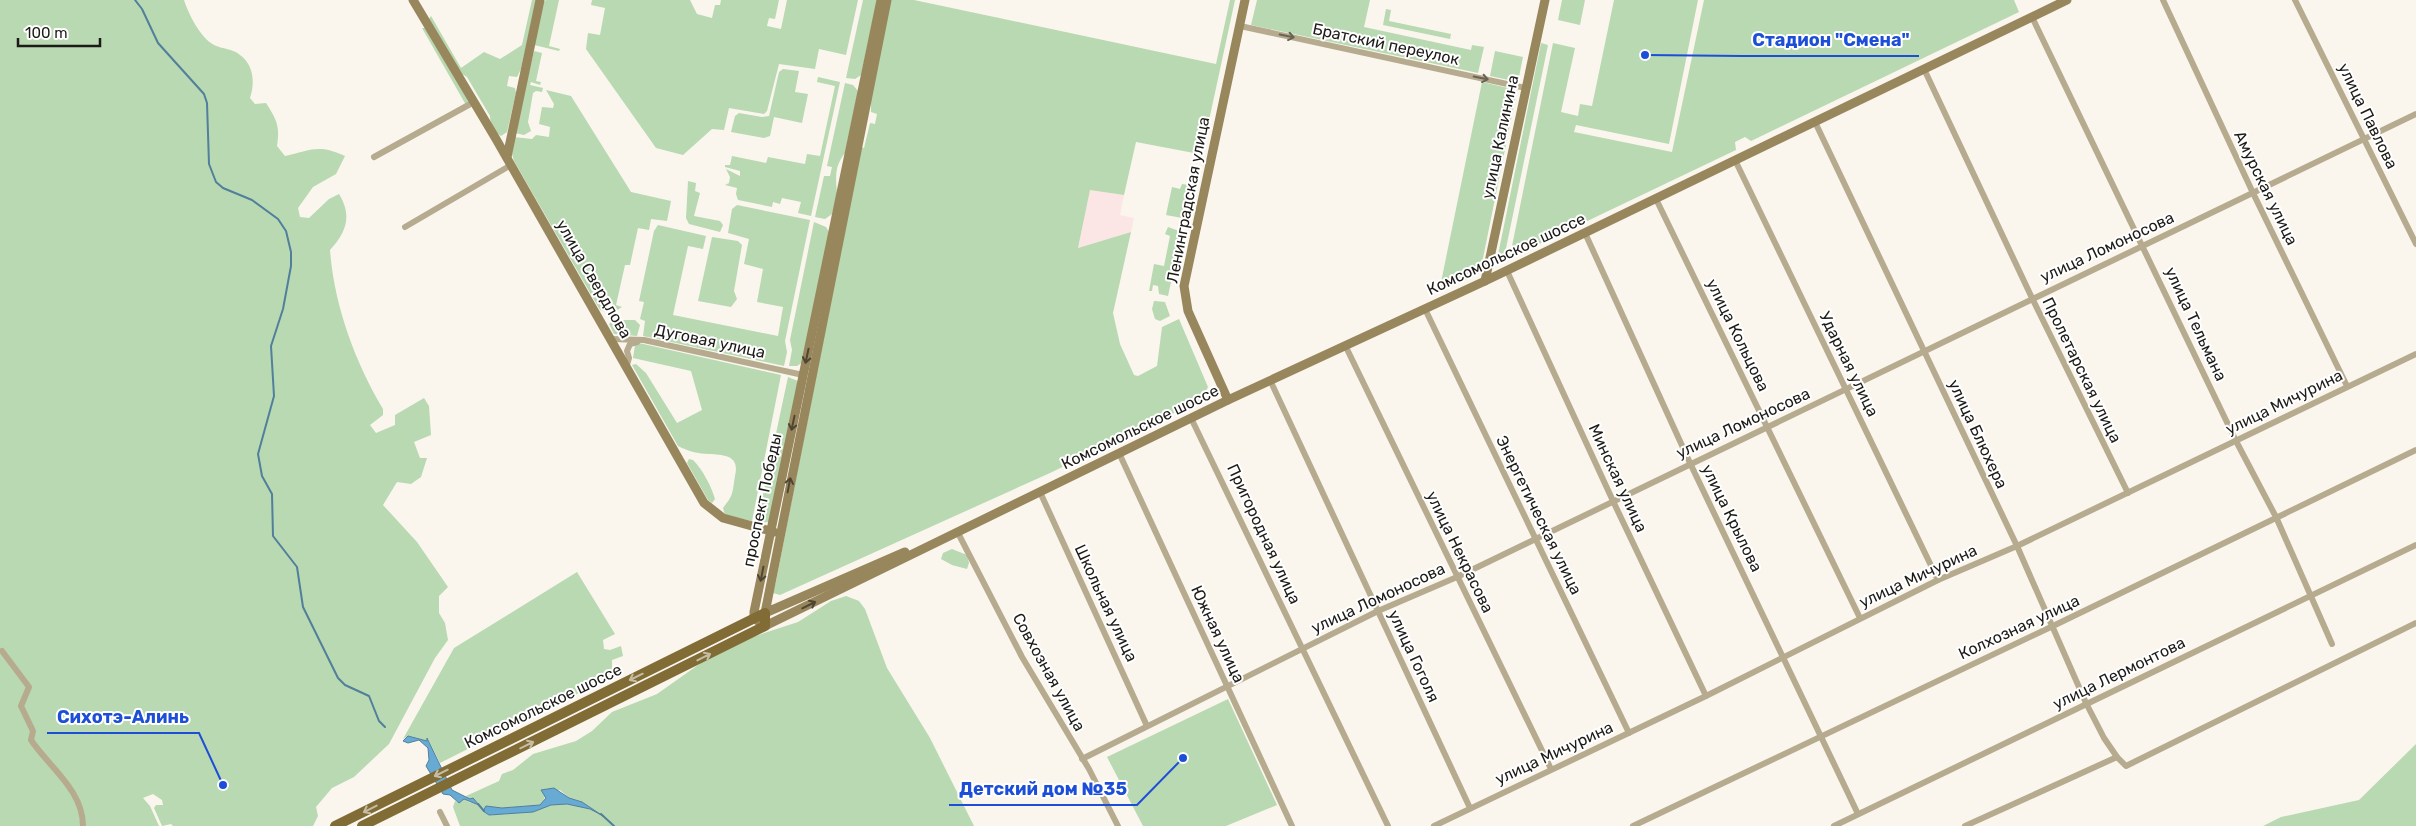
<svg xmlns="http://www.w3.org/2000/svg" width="2416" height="826" font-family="Rubik,sans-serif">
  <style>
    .industrial { fill: #fce6e5 }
    .green { fill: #b8d9b1; fill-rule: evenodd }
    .water { fill: #67aad4; stroke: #517f9c }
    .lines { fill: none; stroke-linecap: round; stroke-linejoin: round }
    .stream { stroke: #517f9c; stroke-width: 2 }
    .street { stroke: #b7ab8f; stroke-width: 6 }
    .secondary { stroke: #98865c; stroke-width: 9 }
    .primary { stroke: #816c36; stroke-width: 10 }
    .oneway { stroke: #6a6354 }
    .oneway2 { stroke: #4e4633 }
    .oneway3 { stroke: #c6bda5 }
    .labels { text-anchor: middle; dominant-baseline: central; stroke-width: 4; stroke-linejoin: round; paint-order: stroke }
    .street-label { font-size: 16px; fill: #1d1b18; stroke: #fff }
    .leader { fill: none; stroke: #1d4ed8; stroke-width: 2 }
    .callout-dot { fill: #1d4ed8; stroke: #fff; stroke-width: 2 }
    .callout-label { font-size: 18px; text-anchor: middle; font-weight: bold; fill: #1d4ed8; stroke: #fff; stroke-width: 4; stroke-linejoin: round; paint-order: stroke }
  </style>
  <rect width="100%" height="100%" fill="#faf6ed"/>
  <polygon class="industrial" points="1090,189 1124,195 1120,215 1134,218 1131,232 1078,248"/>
  <g class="green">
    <path d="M0 0H184C189 15 200 37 214 45 222 49 234 49 240 55 254 65 255 83 250 98L255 104 266 103C277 120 280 126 277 146L285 156C312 150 318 144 345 156L336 174 313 187 298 208 300 217 309 218 329 199 339 194C352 215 347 232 330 250 334 305 355 362 383 409V415L370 425 376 433 395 425V415L424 398 429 406 431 435 414 442 420 458H427L421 477 411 484 397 482 383 505 417 542 448 587 439 596V613L445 623 448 640 435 658 389 744 354 777 332 788 316 807 318 816 313 826H173L171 824 162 826 154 808 156 805H163L162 800 153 794 143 798 150 806 159 826H0Z"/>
    <path d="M532 0H536L521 69 517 77 509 76 507 86 515 88 516 93 507 132 501 136C494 132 490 123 490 116L467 77 462 74 429 19 431 16 461 68 484 52 500 59 522 45Z"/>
    <polygon points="546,0 559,0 549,46 560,49 559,51 534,45 542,4"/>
    <polygon points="592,0 690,0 697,14 712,18 715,5 720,5 721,0 779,0 775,19 769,18 767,26 781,29 787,0 858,0 846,55 819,49 815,69 779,64 767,111 764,114 729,108 724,130 712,129 683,155 656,148 586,49 588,33 600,35 605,8 591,5"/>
    <polygon points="863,0 877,0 861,75 855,79 846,78"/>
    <polygon points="891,0 914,0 1216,64 1230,0 1235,0 1205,139 1194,153 1136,142 1124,195 1090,190 1078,248 1131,232 1113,313 1120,344 1134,375 1138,376 1157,366 1162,327 1179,319 1208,387 1201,400 1050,473 780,595 773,593 776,581 861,147 864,148 870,123 875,124 877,114 871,112 871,93"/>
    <polygon points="1257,0 1370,0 1364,27 1471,50 1472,45 1484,47 1478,73 1251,25"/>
    <polygon points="1562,0 1585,0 1580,25 1558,20"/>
    <polygon points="1614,0 1698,0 1669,144 1576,125 1574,132 1672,152 1704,0 2014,0 2019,12 1751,141 1745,137 1735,142 1736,150 1514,256 1511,251 1553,43 1575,48 1561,112 1578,116 1580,104 1592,106"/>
    <polygon points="1386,9 1391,10 1389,21 1451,34 1450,39 1383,25"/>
    <polygon points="422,28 426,28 469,101 466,105"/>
    <polygon points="1541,43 1548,45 1504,258 1497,260"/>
    <polygon points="534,51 542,53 536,81 541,82 540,85 531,82 530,85 543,88 542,92 536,91 533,93 528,122 531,131 524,135 515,133"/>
    <polygon points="1495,51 1523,57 1518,82 1490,76"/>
    <polygon points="783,69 799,71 795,92 808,94 802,123 774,117 770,136 764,138 731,132 735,116 739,113 762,117 769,116 779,72"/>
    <polygon points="818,77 840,82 811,216 798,213 801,202 782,198 780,204 773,202 772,207 738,200 736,194 737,188 725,185 729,183 730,177 726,169 740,176 740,171 725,167 725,165 730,165 732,156 766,163 768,157 805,164 807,154 820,156 835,86 817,82"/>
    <polygon points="1482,82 1517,90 1480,273 1439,292"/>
    <path d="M845 83 853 85 858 91 845 153C834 167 836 177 837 193 837 200 834 207 832 214L825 219 815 217 824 176H830L832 167 827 166Z"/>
    <polygon points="546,90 571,96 631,192 671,201 667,221 651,219 649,230 638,228 630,265 625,265 616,305 622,307 611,314 600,310 514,161 512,154 514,137 532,139 536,135 549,137 550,127 539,124 542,107 553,108 554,104"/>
    <polygon points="688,181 696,183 695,191 700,193 694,216 720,221 723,225 720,232 689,224 686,218"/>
    <polygon points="1182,184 1189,185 1182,218 1166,215 1172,187 1180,189"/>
    <polygon points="737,205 810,220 785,341 787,352 784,366 643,336 645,321 640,319 644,302 639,301 654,231 658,225 706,236 703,249 688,246 673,315 778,336 783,307 757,302 763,269 744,264 749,239 728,233 732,209"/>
    <polygon points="814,222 826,227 829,232 803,362 797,366 789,366 792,350 790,340"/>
    <polygon points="1168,227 1179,231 1181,236 1168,296 1159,294 1158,286 1153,285 1152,291 1149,291 1154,264 1164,266 1170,236 1165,234"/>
    <polygon points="712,237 738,241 742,245 734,291 737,299 731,307 698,301"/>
    <polygon points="1154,301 1165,302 1170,316 1160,321 1155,319 1152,309"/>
    <polygon points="613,320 635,320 640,325 637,336 614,334 609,324"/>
    <path d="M639 343 781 375 752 521 725 515 723 508C734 494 732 494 735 476 740 455 724 455 709 454 699 454 687 451 678 446L632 365 636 364 646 373 677 423 702 410 691 371 633 358 635 345Z"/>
    <polygon points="788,377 798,381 769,522 757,523"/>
    <path d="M689 459 693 460C703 470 711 486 715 499L712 503 708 500 687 463Z"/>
    <polygon points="952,549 967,555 969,563 967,569 952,565 941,559 943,553"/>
    <polygon points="577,572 615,634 603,640 604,649 610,650 621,646 623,656 612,660 612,674 594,682 589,688 440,763 428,739 427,741 408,736 403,739 454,648"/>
    <path d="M846 596 859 601 865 609 887 668 930 738 974 826H460L453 807 455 801 459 803 464 799 471 803 466 796 499 781 502 774 513 770 533 754 576 741 592 731 612 712 657 694 725 646 798 622 831 601ZM560 790 569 798 582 802 599 815 590 809 567 804 551 805 533 812 489 815 486 806 502 808 541 805 546 795Z"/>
    <polygon points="1228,699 1277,805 1226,826 1143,826 1107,757"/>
    <polygon points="2416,744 2416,826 2263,826 2281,817 2359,800"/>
  </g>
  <g class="water">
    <polygon points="408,736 427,741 427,738 452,790 470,799 473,798 479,805 464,799 459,803 450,795 443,794 426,766 429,760 428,748 419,740 408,743 403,741"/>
    <polygon points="554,788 569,798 582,802 603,816 590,809 567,804 551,805 533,812 489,815 483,811 486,806 502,808 540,805 546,798 541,790"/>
  </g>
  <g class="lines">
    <g class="stream">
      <polyline points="135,0 142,9 158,43 204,94 207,103 209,164 216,182 223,188 252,200 278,219 286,231 291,252 291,266 283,309 271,346 274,396 258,454 262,476 272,494 273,536 297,567 303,607 338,678 345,685 369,696 379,721 385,727"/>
      <polyline points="478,804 484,811"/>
      <polyline points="601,814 614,826"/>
    </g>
    <g class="street">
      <polyline points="2163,0 2253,193 2347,386"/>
      <polyline points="2295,0 2416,244"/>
      <polyline points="2032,17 2236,441 2276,517 2332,644"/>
      <polyline points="1240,26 1526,88"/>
      <polyline points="1924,69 2032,298 2128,493"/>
      <polyline points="1815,122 2017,546 2086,703 2104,738 2117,757 2126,766 2416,623"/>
      <polyline points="374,157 474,102"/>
      <polyline points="1735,160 1938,580"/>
      <polyline points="1656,199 1860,618"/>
      <polyline points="405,227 511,165"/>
      <polyline points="1585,233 1690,463 1858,814"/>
      <polyline points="1507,271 1613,501 1706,696"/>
      <polyline points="1425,309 1629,733"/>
      <polyline points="611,339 644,340 803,375"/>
      <polyline points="1345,345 1551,769"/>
      <polyline points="627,365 629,358 627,351 630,344 637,342"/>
      <polyline points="1270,380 1470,808"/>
      <polyline points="1191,418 1388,826"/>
      <polyline points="1119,453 1292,826"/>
      <polyline points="1040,492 1147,726"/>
      <polyline points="957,531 1022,657 1089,769 1118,826"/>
      <path d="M2 651 29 687 21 706 33 731 31 740C49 767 83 790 83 826"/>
      <polyline points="1082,759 1378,611 1457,577 2416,114"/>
      <polyline points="440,812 447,826"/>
      <polyline points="1434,826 1706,696 1938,580 2017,546 2416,354"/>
      <polyline points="1633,826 2053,626 2416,450"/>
      <polyline points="1834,826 2416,545"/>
      <polyline points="1965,826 2117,757"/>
    </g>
    <g class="secondary">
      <polyline points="413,0 496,139 704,503 723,518 774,532"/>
      <polyline points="881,0 754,612 754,618 765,626 1228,400 1485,281 2067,0"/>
      <polyline points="887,0 765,613 905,552"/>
      <polyline points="507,157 540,0"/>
      <polyline points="1485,281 1545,0"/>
      <polyline points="1228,400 1188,311 1184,286 1245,0"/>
    </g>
    <polyline class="primary" points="335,826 765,613 765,626 362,826"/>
  </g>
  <defs><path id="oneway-shaft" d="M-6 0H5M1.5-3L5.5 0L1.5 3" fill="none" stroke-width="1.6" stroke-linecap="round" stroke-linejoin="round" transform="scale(1.25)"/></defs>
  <g class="oneway">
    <use href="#oneway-shaft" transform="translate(1287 36) rotate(12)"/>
    <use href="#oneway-shaft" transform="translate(1481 78) rotate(12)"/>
  </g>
  <g class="oneway2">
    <use href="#oneway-shaft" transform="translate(807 356) rotate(102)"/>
    <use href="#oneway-shaft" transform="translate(793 423) rotate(102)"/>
    <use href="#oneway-shaft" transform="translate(789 485) rotate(-79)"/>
    <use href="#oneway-shaft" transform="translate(762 574) rotate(101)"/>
    <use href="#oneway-shaft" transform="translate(809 605) rotate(-26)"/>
  </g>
  <g class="oneway3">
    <use href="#oneway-shaft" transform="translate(704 657) rotate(-27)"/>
    <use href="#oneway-shaft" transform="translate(636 677) rotate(154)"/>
    <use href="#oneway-shaft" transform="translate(527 745) rotate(-26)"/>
    <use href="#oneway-shaft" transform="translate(441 773) rotate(154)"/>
    <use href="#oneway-shaft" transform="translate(370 809) rotate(153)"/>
  </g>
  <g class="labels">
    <g class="street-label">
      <text transform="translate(1386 44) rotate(12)">Братский переулок</text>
      <text transform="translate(2368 116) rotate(64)">улица Павлова</text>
      <text transform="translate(1500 137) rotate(-78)">улица Калинина</text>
      <text transform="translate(2266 188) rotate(64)">Амурская улица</text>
      <text transform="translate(1188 200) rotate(-79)">Ленинградская улица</text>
      <text transform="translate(2107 247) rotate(-25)">улица Ломоносова</text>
      <text transform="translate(1506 254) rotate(-25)">Комсомольское шоссе</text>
      <text transform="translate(594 279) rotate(60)">улица Свердлова</text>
      <text transform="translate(2196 324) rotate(65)">улица Тельмана</text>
      <text transform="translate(1738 335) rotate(64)">улица Кольцова</text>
      <text transform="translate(710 341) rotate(12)">Дуговая улица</text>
      <text transform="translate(1849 364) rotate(64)">Ударная улица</text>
      <text transform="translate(2082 370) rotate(64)">Пролетарская улица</text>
      <text transform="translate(2284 402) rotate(-26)">улица Мичурина</text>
      <text transform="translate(1743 423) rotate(-25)">улица Ломоносова</text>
      <text transform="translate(1140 427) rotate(-26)">Комсомольское шоссе</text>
      <text transform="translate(1978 434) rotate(65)">улица Блюхера</text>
      <text transform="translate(1618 478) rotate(65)">Минская улица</text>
      <text transform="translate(762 500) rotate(-78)">проспект Победы</text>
      <text transform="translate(1539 515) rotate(64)">Энергетическая улица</text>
      <text transform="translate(1732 518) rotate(64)">улица Крылова</text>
      <text transform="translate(1264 534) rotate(65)">Пригородная улица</text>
      <text transform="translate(1460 552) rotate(64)">улица Некрасова</text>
      <text transform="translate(1918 576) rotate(-25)">улица Мичурина</text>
      <text transform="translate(1378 598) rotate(-25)">улица Ломоносова</text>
      <text transform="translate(1106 603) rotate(65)">Школьная улица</text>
      <text transform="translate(2019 627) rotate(-25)">Колхозная улица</text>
      <text transform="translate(1218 634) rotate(65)">Южная улица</text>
      <text transform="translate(1414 656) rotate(65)">улица Гоголя</text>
      <text transform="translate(1049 672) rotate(61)">Совхозная улица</text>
      <text transform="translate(2119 673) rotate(-26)">улица Лермонтова</text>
      <text transform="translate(543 706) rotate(-26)">Комсомольское шоссе</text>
      <text transform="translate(1554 753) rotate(-25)">улица Мичурина</text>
    </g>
  </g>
  <path class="leader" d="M1645 55L1742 56H1919M223 785L199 733H47M1183 758L1137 805H949"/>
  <g class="callout-dot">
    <circle cx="1645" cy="55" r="5"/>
    <circle cx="223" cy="785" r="5"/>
    <circle cx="1183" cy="758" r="5"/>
  </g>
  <g class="callout-label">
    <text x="1831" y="46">Стадион "Смена"</text>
    <text x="123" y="723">Сихотэ-Алинь</text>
    <text x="1043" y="795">Детский дом №35</text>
  </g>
  <path d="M18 38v8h82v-8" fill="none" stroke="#1d1b18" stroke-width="2.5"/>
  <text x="25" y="38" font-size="15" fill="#1d1b18" stroke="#ffffff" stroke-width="4" paint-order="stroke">100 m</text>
</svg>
